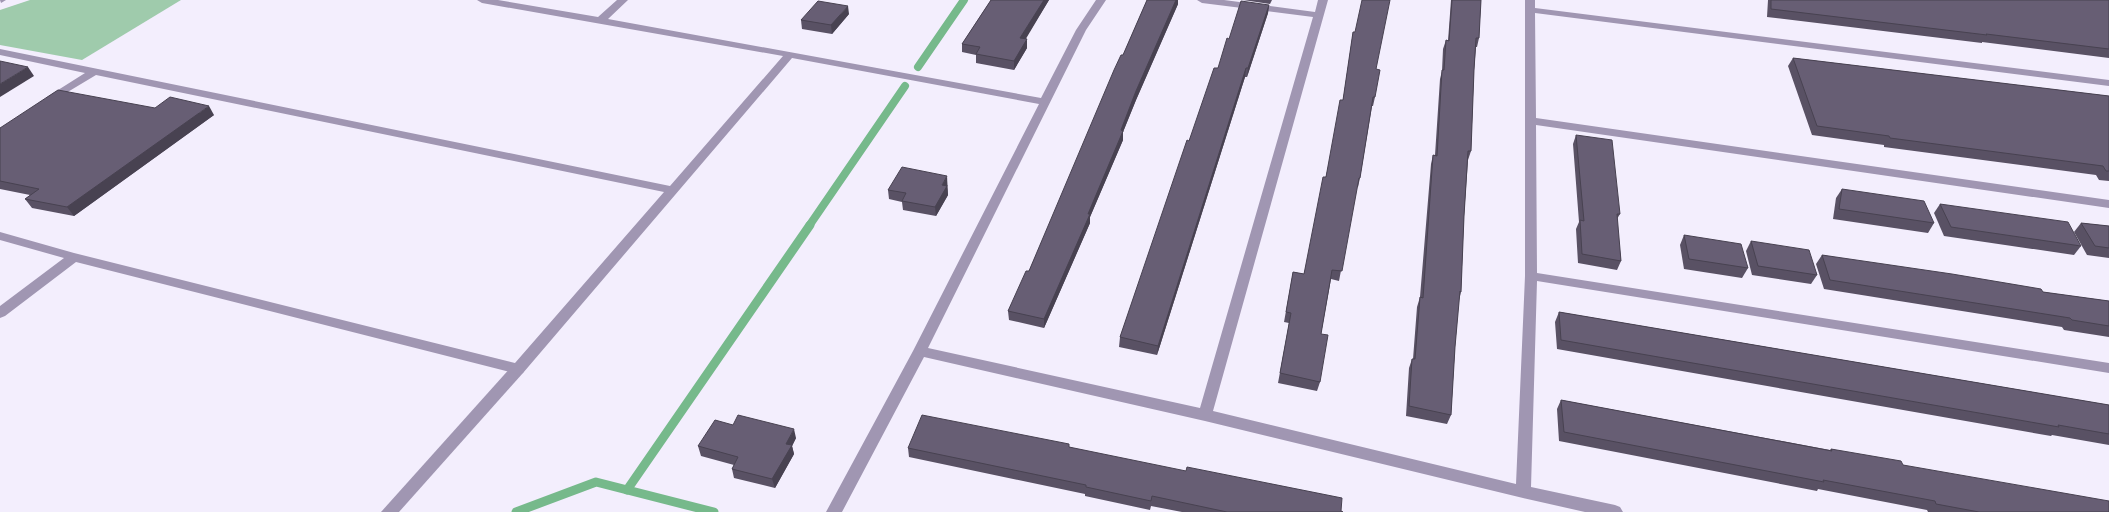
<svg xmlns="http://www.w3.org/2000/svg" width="2109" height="512" font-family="Lora,serif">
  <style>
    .green { fill: #9fcbac }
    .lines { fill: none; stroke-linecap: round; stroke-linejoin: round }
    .stream-far1 { stroke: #76b98b; stroke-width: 8 }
    .stream { stroke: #76b98b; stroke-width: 9 }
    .lane { fill: #a096b2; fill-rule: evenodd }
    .street { fill: #a096b2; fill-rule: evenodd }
    .wall { fill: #595164 }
    .shaded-wall { fill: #484251 }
    .building { fill: #675e74; stroke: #484251 }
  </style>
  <rect width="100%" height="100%" fill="#f3eefd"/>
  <polygon class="green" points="30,0 181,0 82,60 0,45 0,10"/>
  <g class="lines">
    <g class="stream-far1">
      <polyline points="918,67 964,0"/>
      <polyline points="809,226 905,86"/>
    </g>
    <g class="stream">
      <polyline points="627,490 810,225"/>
      <polyline points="516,512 596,482 714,512"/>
    </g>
    <polygon class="lane" points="518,364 523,365 525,369 523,373 399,512 381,512 513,365"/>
    <g class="street">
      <polygon points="0,0 6,0 1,3"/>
      <polygon points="477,0 498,0 598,17 617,0 628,0 608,19 1041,98 1076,30 1096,0 1106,0 1086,30 928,348 1200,408 1313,17 1202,3 1197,0 1224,0 1315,12 1318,0 1328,0 1213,411 1516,484 1525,276 1525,0 1535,0 1535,8 2109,80 2109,86 1535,13 1536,118 2109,200 2109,208 1536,125 1537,273 2109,363 2109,373 1537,281 1531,487 1615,505 1620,507 1623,512 1585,512 1523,498 1205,421 924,357 842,512 826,512 913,351 1039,104 792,58 523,373 518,374 76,262 5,316 0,318 0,306 64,258 0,240 0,232 74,253 515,363 664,192 96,75 51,102 47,101 46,99 47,97 85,73 0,55 0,49 670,186 783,56 482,3"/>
    </g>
  </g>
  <g class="wall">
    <polygon points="991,0 1049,0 1025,39 1027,48 1014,70 976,63 976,55 962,52 962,44"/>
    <polygon points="1147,0 1178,0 1178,4 1136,100 1123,132 1123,140 1090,217 1090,223 1044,328 1009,320 1008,311 1029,271"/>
    <polygon points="1243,0 1272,0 1270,4"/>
    <polygon points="1451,0 1481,0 1479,38 1477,47 1476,47 1474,70 1471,151 1468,160 1464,216 1461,292 1459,300 1455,347 1451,415 1447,424 1406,416 1409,368 1412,359 1413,359 1417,307 1420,297 1431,164 1433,155 1435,155 1440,79 1442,71 1443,49 1446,40 1448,41"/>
    <polygon points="1768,0 2109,0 2109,58 1982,42 1982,43 1767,17"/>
    <polygon points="1269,5 1268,13 1247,77 1245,77 1157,355 1119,347 1120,337 1189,141 1218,68"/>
    <polygon points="849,14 832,34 802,29 801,20"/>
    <polygon points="1353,32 1376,69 1375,97 1373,106 1372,106 1360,178 1358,187 1357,187 1339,281 1331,279 1321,334 1320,382 1317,391 1278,383 1289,323 1284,322 1293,272 1304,274 1343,100"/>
    <polygon points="1793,58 2109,96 2109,181 2099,180 2096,175 1884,147 1884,145 1812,135 1788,66"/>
    <polygon points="155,108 214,115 74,216 32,208 25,199 30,195 0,189 0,128"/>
    <polygon points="1576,135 1620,214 1617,219 1621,261 1617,270 1578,263 1576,229 1579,222 1573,144"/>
    <polygon points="948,185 947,186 948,195 936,216 903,210 902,202 889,199 888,190"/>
    <polygon points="1842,189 1934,223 1928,233 1833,219 1836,198"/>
    <polygon points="1940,204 2081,246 2074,255 1944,236 1934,213"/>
    <polygon points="2081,223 2109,226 2109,258 2087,255 2074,232"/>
    <polygon points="1684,235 1748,268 1742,278 1684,269 1680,245"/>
    <polygon points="1751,241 1817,275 1811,284 1752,275 1746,251"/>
    <polygon points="1822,255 2043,292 2109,301 2109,337 2064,330 2062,327 1824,289 1816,264"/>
    <polygon points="1559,312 2109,405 2109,445 2052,435 2051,436 1557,349 1555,322"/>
    <polygon points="1561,400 1830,450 1831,449 2109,512 1928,512 1927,510 1818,489 1817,491 1559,441 1557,409"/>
    <polygon points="733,425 796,438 792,446 794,454 775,488 734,478 732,469 734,465 701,456 698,446"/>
    <polygon points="1069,447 1341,511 1343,512 1182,512 1151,506 1150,510 1085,496 1085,494 909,457 908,448"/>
  </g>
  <g class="shaded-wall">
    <polygon points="1044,0 1049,0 1021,47 1020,38"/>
    <polygon points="1176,0 1178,0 1178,4 1136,100 1123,132 1123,140 1090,217 1090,223 1044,328 1044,319 1088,214 1136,91"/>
    <polygon points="1269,5 1268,13 1247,77 1248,68"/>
    <polygon points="848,6 849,14 832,34 831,25"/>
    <polygon points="1027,39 1027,48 1014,70 1014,61"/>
    <polygon points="28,67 34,76 0,97 0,84"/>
    <polygon points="1246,68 1245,77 1157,355 1158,346"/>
    <polygon points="209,106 214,115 74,216 67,207"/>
    <polygon points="947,176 948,195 936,216 935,207 942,185"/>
    <polygon points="794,429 796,438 792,446 794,454 775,488 772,479 786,444"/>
  </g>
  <g class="building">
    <polygon points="991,0 1044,0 1020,38 1027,39 1014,61 976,54 980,47 962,44"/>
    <polygon points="1147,0 1176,0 1136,91 1121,130 1123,131 1088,214 1090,214 1044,319 1008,311 1026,271 1029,271 1114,70 1121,55 1123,55"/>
    <polygon points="1362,0 1390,0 1376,69 1380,70 1375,97 1373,97 1360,178 1359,178 1342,271 1332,270 1321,334 1328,335 1320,382 1280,373 1291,313 1286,312 1293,272 1304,274 1323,177 1326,177 1340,100 1343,100 1353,32 1355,32"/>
    <polygon points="1452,0 1481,0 1479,38 1476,38 1474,70 1471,151 1468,151 1464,216 1461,292 1460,291 1455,347 1451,415 1409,406 1412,359 1415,359 1420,297 1423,298 1433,155 1437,156 1442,70 1444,70 1446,40 1449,41"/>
    <polygon points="1771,0 2109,0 2109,49 1986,34 1987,35 1771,9"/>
    <polygon points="818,1 848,6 831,25 801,20"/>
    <polygon points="1241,1 1269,5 1248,68 1246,68 1158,346 1120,337 1187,140 1189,141 1214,68 1218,68 1227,38 1229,39"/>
    <polygon points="1793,58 2109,96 2109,171 2106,171 2103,166 1890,138 1889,136 1817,126"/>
    <polygon points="0,61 28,67 0,84"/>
    <polygon points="58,90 155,108 170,97 209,106 67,207 25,199 39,189 0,181 0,128"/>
    <polygon points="1576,135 1612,140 1620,214 1617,214 1621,261 1582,254 1580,220 1584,221"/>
    <polygon points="902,167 947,176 942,185 947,186 935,207 902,201 906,193 888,190"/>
    <polygon points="1842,189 1924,201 1934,223 1839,209"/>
    <polygon points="1940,204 2068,222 2081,246 1951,227"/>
    <polygon points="2081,223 2109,226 2109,248 2095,246"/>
    <polygon points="1684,235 1741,244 1748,268 1689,259"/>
    <polygon points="1751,241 1809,250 1817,275 1758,266"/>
    <polygon points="1822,255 1952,274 2041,289 2043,292 2109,301 2109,326 2072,320 2070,318 1830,280"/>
    <polygon points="1559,312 2109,405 2109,434 2058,425 2059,427 1561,340"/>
    <polygon points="1561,400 1832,451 1831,449 1901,461 1903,465 2109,501 2109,512 1979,512 1936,504 1935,501 1823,480 1824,482 1564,432"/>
    <polygon points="738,415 794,429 786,444 792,445 772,479 732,469 738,457 698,446 715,420 733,425"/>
    <polygon points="922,415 1069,444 1069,447 1186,471 1187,467 1342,498 1341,511 1343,512 1227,512 1152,496 1151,501 1086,487 1086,485 908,448"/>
  </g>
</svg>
